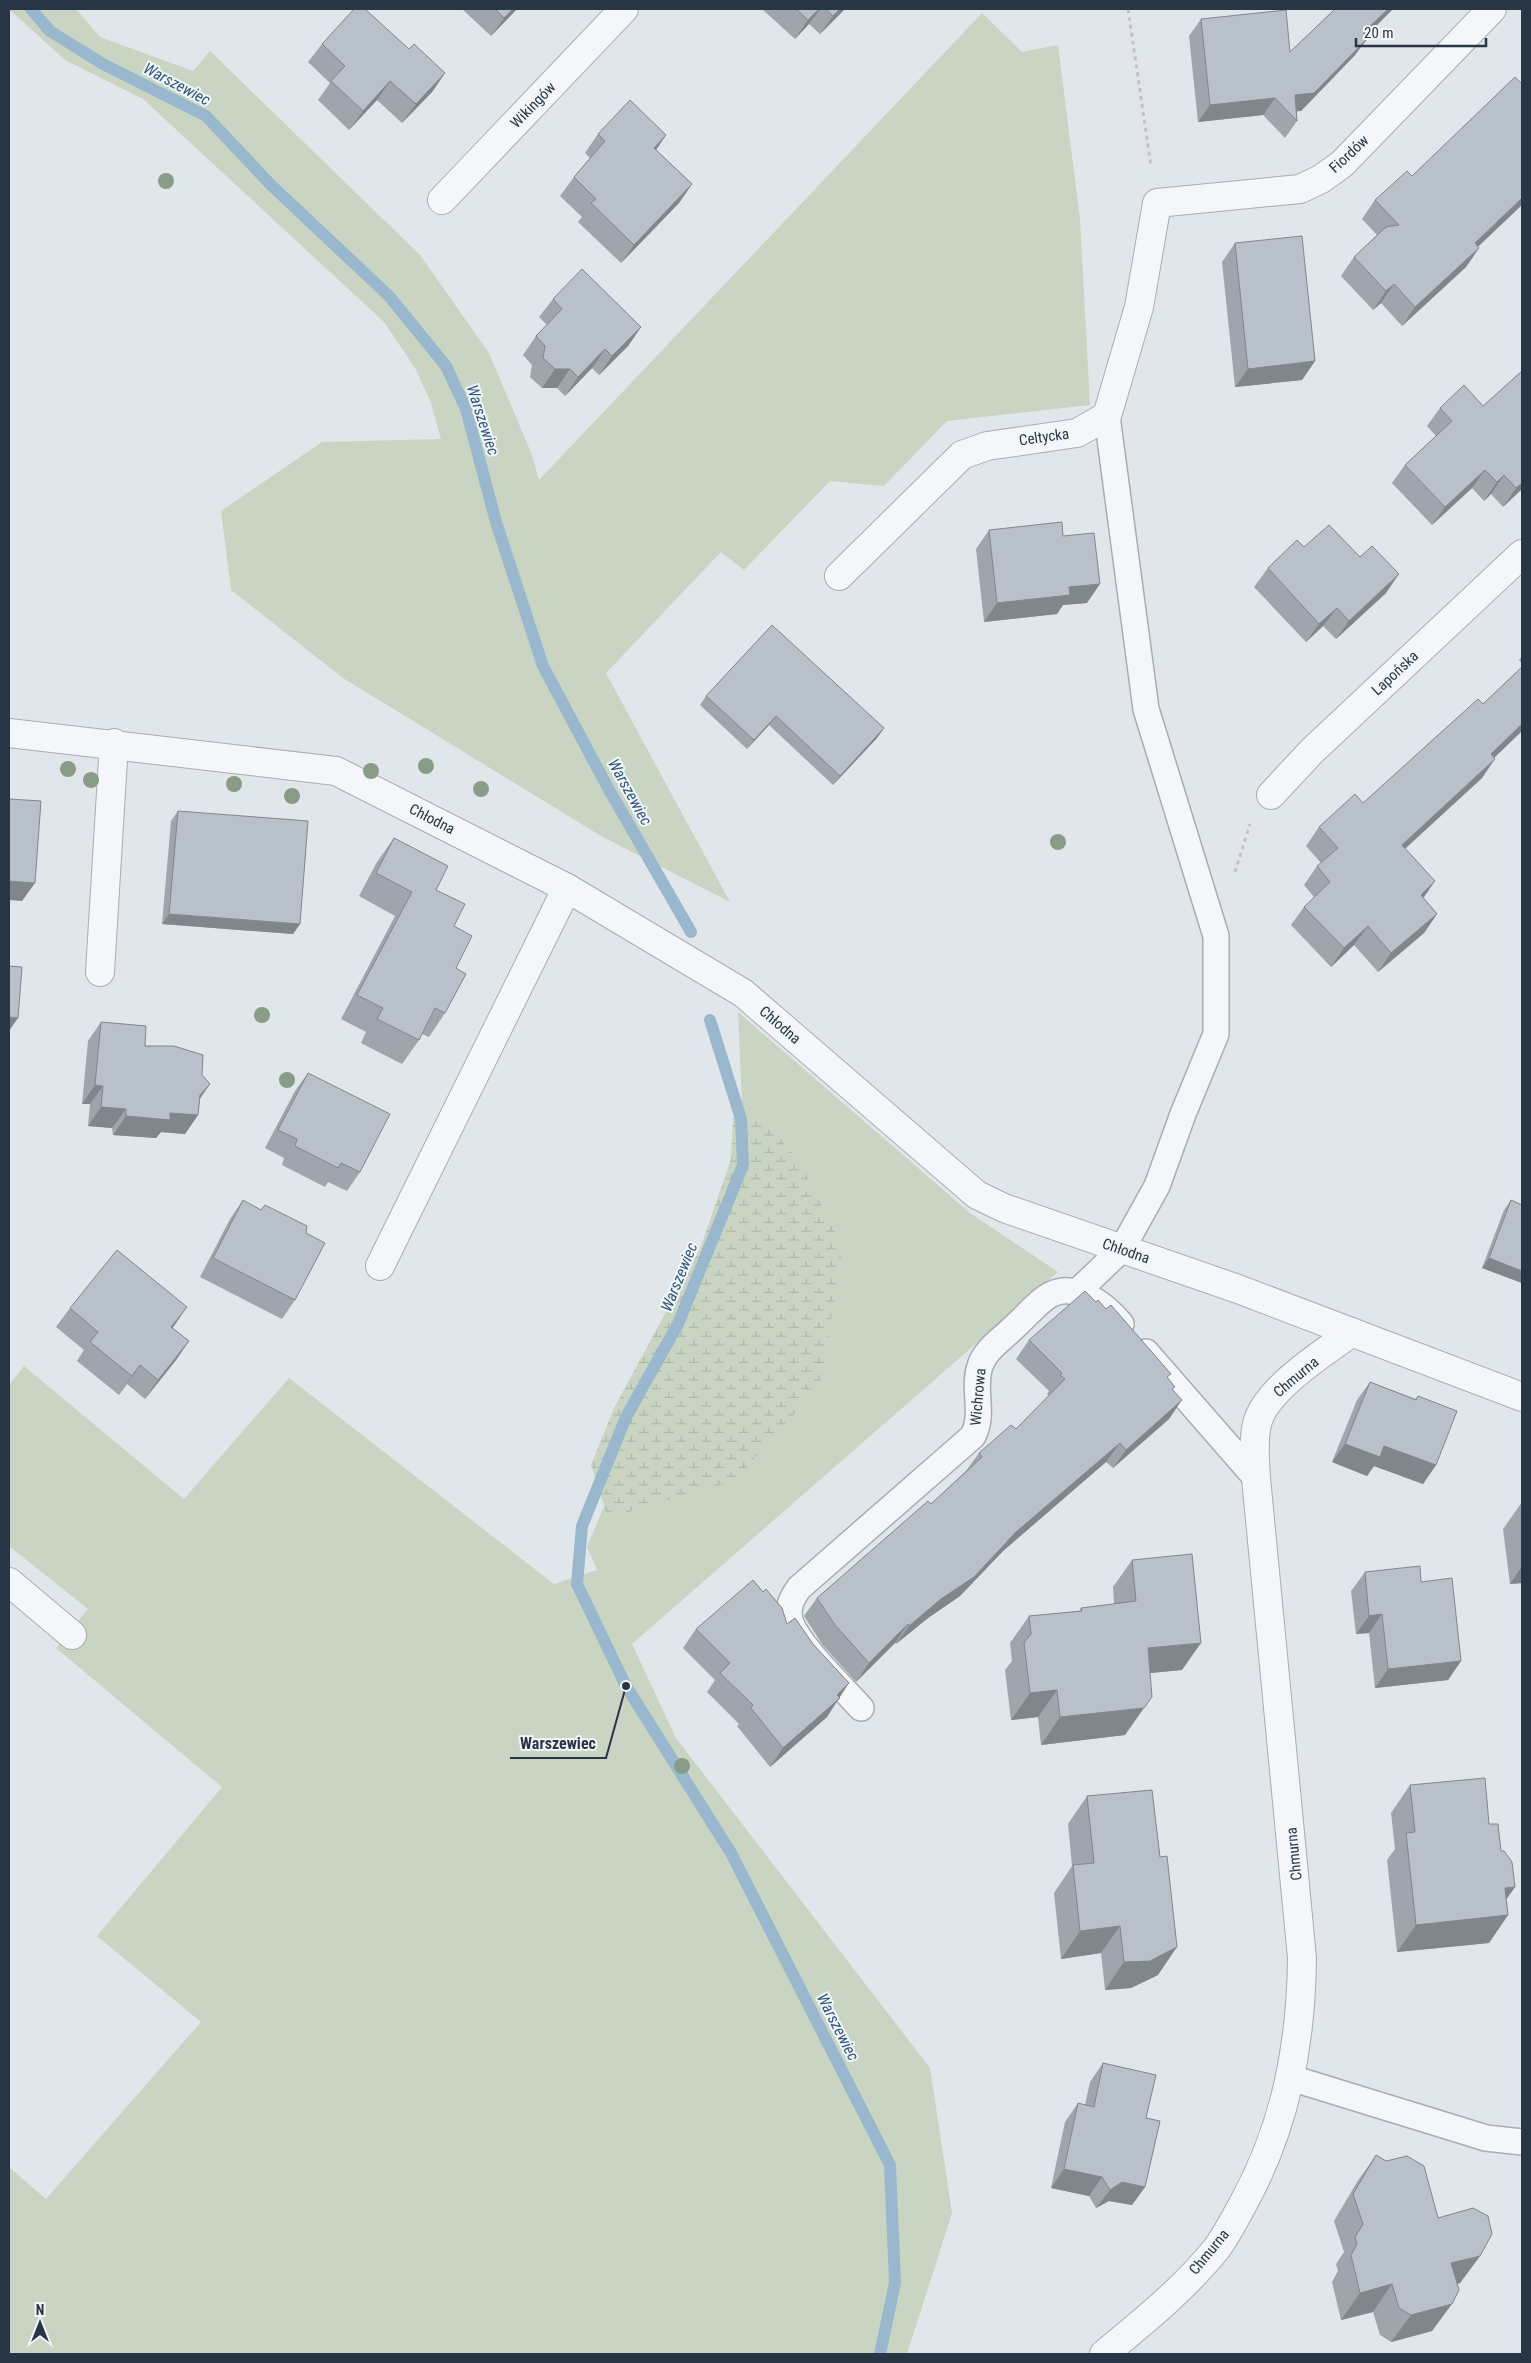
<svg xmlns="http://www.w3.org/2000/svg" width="1531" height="2363" font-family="'Roboto Condensed',sans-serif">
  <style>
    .green { fill: #c9d5c2 }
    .wetland { fill: url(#wetland-marsh) }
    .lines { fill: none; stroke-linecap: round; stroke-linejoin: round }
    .stream { stroke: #9ab8cd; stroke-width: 12 }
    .lane-casing { stroke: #a6adb6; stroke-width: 28 }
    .street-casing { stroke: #a6adb6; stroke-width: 30 }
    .path { stroke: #c0c4ca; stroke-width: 3; stroke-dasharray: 4 4; stroke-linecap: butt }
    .lane { stroke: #f5f6f9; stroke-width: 25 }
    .street { stroke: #f5f6f9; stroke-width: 28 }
    .tree { fill: #899c87 }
    .wall { fill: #9ea5ad }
    .shaded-wall { fill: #81868d }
    .building { fill: #b8c0c9; stroke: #81868d }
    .labels { text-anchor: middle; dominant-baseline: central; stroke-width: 4; stroke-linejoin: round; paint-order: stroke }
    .street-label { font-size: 15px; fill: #283544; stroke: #f1f5f8 }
    .water-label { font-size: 16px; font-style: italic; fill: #30587a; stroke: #f1f5f8 }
    .leader { fill: none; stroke: #283544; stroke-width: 2 }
    .callout-dot { fill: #283544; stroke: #f1f5f8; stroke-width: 2 }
    .callout-label { font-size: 16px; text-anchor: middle; font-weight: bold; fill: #283544; stroke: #f1f5f8; stroke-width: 4; stroke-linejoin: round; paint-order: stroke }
  </style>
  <defs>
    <pattern id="wetland-marsh" width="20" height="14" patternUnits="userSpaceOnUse" patternTransform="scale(1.25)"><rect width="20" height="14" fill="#c9d5c2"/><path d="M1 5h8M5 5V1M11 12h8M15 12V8" fill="none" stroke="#adb7a8"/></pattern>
  </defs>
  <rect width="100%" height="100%" fill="#e1e6eb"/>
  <g class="green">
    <polygon points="9,9 76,9 100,37 193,71 210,51 420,255 489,353 532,455 539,480 982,13 1022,52 1058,45 1080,219 1090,405 947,421 884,486 830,481 744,570 721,552 606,673 730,902 601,836 343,678 231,590 221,511 322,442 441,439 431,403 415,368 384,322 143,99 65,60"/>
    <polygon points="738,1012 970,1213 1058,1272 632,1644 676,1738 930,2068 952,2213 907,2354 9,2354 9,2167 46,2199 201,2022 97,1936 222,1787 56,1648 88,1609 9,1546 9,1385 24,1366 184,1499 289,1378 554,1584 597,1570 587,1547 745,1171"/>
  </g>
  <polygon class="wetland" points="733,1118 766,1120 801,1164 843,1248 820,1385 734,1481 608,1518 591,1465 614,1408 700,1249 731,1159"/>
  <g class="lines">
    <g class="stream">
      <polyline points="31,9 50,31 103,64 206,116 271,185 389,296 446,366 466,409 496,522 543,666 608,788 691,932"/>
      <polyline points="710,1020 741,1119 743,1165 678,1324 626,1417 582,1526 577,1584 626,1686 731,1853 890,2165 895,2283 880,2354"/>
    </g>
    <defs>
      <g id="lane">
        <polyline points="1076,1293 1122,1249 1157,1186 1183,1114 1216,1034 1216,936 1146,709 1107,416"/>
        <polyline points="1146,1352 1256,1478"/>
        <path d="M861 1708C844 1689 796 1643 790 1620 787 1607 792 1598 799 1588L973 1436C985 1413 972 1389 980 1366 985 1350 1001 1340 1012 1329 1023 1320 1040 1299 1052 1294 1077 1282 1106 1306 1121 1324"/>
        <polyline points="1291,2078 1486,2138 1522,2142"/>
      </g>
      <g id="street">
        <polyline points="442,200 624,9"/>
        <polyline points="839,576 962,455 987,446 1077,433 1107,416 1139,307 1157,203 1300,189 1321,179 1342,164 1492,9"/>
        <polyline points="9,733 336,771 567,888 743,993 977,1195 1004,1208 1238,1289 1522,1397"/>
        <polyline points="1271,795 1312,751 1522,554"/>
        <polyline points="100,972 114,743"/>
        <polyline points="380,1266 567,888"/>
        <polyline points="9,1582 72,1635"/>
        <path d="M1104 2354C1143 2322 1185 2288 1217 2248 1227 2234 1236 2217 1244 2202 1286 2125 1301 2045 1302 1958L1256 1478C1255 1460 1253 1441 1257 1424 1265 1389 1324 1353 1352 1332"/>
      </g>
    </defs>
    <use href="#lane" class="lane-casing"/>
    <use href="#street" class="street-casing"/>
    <g class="path">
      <polyline points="1128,9 1151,166"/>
      <polyline points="1235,872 1250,824"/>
    </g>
    <use href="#lane" class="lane"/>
    <use href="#street" class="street"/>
  </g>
  <g class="tree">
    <circle cx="166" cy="181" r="8"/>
    <circle cx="426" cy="766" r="8"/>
    <circle cx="68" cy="769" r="8"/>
    <circle cx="371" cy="771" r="8"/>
    <circle cx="91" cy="780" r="8"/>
    <circle cx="234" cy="784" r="8"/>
    <circle cx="481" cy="789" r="8"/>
    <circle cx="292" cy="796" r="8"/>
    <circle cx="1058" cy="842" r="8"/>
    <circle cx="262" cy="1015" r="8"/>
    <circle cx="287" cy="1080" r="8"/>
    <circle cx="682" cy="1766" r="8"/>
  </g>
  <g class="wall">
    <polygon points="462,9 517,9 491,36"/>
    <polygon points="762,9 845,9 820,34 809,24 795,39"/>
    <polygon points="1335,9 1393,9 1366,36 1355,55 1301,111 1296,111 1297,121 1285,138 1263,115 1198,122 1189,36 1201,19 1290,52"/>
    <polygon points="322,44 409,49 445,73 432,92 402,123 377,100 349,130 318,100 330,83 308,62"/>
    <polygon points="598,134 666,135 656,150 692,184 679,203 621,263 578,222 582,217 560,196 574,177 590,158 585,153"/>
    <polygon points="1375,200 1478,247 1479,248 1466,267 1402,326 1381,303 1373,310 1341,276 1354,257 1377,235 1362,219"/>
    <polygon points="1235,243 1315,361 1302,380 1235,387 1222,262"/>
    <polygon points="553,299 641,327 628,346 599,375 592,368 565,396 557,388 542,388 530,377 532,365 523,355 536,336 547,325 539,317"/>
    <polygon points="1522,371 1522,489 1503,507 1491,494 1484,501 1472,488 1432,525 1392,483 1405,465 1436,436 1427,426 1440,408 1483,406"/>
    <polygon points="989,530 1063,536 1087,603 1063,605 1057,614 984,622 976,549"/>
    <polygon points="1304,547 1386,593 1336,639 1323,626 1306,642 1254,587 1268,568"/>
    <polygon points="1522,656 1522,664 1519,660"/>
    <polygon points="1522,667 1522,731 1494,758 1482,778 1405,849 1423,898 1437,914 1424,933 1378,972 1354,945 1331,967 1291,925 1304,907 1314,897 1304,885 1317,866 1321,863 1306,846 1319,827 1363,803 1483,704"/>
    <polygon points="706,696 884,728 877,738 833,785 769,725 747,749 700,705"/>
    <polygon points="178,811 300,924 293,934 162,924 171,821"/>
    <polygon points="394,838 436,890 454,926 456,968 445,1013 429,1037 422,1034 419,1040 402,1064 361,1043 366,1032 341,1019 395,916 359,896 377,862"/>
    <polygon points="101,1022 145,1046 202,1075 210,1084 200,1099 198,1115 185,1134 161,1132 156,1138 113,1135 112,1128 88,1126 90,1104 82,1104 88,1041"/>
    <polygon points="308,1073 360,1172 347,1191 328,1182 325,1187 282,1165 284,1158 265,1148 295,1091"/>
    <polygon points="243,1200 295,1300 282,1319 200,1277 230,1219"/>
    <polygon points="1511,1200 1522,1283 1482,1268 1504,1210"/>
    <polygon points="70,1308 173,1328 189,1341 176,1360 145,1399 127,1384 119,1395 77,1361 84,1350 56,1327"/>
    <polygon points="1029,1340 1168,1378 1172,1390 1169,1419 1113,1468 1106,1462 1003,1551 960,1596 928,1618 896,1644 895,1643 856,1682 822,1644 804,1616 817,1598 931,1504 966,1471 979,1453 1016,1429 1049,1396 1047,1394 1049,1391 1016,1359"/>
    <polygon points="1370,1382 1416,1399 1418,1396 1436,1465 1423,1484 1374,1466 1367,1476 1332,1462 1357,1400"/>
    <polygon points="1522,1502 1522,1583 1510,1584 1503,1529"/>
    <polygon points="1132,1560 1182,1670 1150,1673 1125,1735 1041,1745 1038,1717 1011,1720 1005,1670 1012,1661 1010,1643 1029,1616 1079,1611 1081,1608 1114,1604 1113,1587"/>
    <polygon points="1365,1572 1421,1582 1461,1661 1448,1680 1375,1688 1369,1633 1356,1634 1351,1591"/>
    <polygon points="787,1624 839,1697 827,1717 770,1767 737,1726 739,1724 707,1692 715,1680 683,1648 696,1629"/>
    <polygon points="1410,1785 1489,1824 1515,1887 1506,1899 1508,1915 1489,1943 1397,1952 1387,1860 1395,1849 1391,1813"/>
    <polygon points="1087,1796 1158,1975 1131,1988 1105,1990 1101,1953 1061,1959 1054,1893 1072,1866 1068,1824"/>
    <polygon points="1103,2063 1146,2118 1145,2187 1132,2205 1109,2201 1096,2208 1089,2196 1051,2188 1065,2122 1078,2103 1085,2105 1090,2082"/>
    <polygon points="1376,2155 1438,2218 1480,2256 1460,2283 1458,2284 1432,2331 1391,2342 1380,2335 1373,2312 1341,2320 1332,2282 1338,2271 1336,2264 1344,2252 1334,2221 1357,2182"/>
  </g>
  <g class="shaded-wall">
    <polygon points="513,9 517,9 491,36 504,18"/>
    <polygon points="819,9 820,9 809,24 795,39 808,20"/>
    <polygon points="840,9 845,9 820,34 833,16"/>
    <polygon points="1388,9 1393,9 1351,51 1363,33"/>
    <polygon points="1368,38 1355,55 1301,111 1289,112 1295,95"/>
    <polygon points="445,73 432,92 402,123 416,104"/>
    <polygon points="390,81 377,100 349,130 363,111"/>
    <polygon points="1275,98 1263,115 1198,122 1210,105"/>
    <polygon points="666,135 653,154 654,148"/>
    <polygon points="692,184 679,203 621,263 634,245"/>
    <polygon points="1522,198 1522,205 1462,262 1475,243"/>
    <polygon points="1479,248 1466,267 1402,326 1415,307"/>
    <polygon points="1394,284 1381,303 1373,310 1386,291"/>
    <polygon points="641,327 628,346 599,375 612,356"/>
    <polygon points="605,349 592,368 565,396 578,377"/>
    <polygon points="1315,361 1302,380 1235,387 1248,369"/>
    <polygon points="555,369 570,369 557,388 542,388"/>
    <polygon points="1485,470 1472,488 1432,525 1445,507"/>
    <polygon points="1504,475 1491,494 1484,501 1497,482"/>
    <polygon points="1522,483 1522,489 1503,507 1516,488"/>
    <polygon points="1399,574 1386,593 1336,639 1349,621"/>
    <polygon points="1100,584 1087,603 1063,605 1057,614 984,622 997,603 1069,587"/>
    <polygon points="1337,608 1323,626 1306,642 1319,624"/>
    <polygon points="776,716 769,725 747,749 754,740"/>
    <polygon points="1522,724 1522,731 1478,773 1491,754"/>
    <polygon points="884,728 877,738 833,785 840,776"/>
    <polygon points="1495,759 1482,778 1388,864 1402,845"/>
    <polygon points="9,881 35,883 22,901 9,900"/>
    <polygon points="1435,881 1422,900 1421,895"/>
    <polygon points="169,914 300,924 293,934 162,924"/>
    <polygon points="1437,914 1424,933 1378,972 1391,953"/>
    <polygon points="1368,926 1354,945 1331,967 1344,948"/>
    <polygon points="9,1017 18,1018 9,1031"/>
    <polygon points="210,1084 197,1102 200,1095"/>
    <polygon points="95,1085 103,1086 90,1104 82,1104"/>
    <polygon points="101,1107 126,1109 112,1128 88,1126"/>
    <polygon points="170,1113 198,1115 185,1134 161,1132 156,1138 113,1135 126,1116"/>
    <polygon points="1489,1258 1522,1271 1522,1283 1482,1268"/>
    <polygon points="187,1307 174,1326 158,1346 171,1327"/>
    <polygon points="189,1341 176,1360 145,1399 158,1380"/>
    <polygon points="140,1365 127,1384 119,1395 132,1376"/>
    <polygon points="1182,1400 1169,1419 1113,1468 1126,1450"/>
    <polygon points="1120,1443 1106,1462 1003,1551 960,1596 928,1618 896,1644 909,1626 1016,1532"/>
    <polygon points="1345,1444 1384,1446 1436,1465 1423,1484 1374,1466 1367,1476 1332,1462"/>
    <polygon points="1522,1566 1522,1583 1510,1584"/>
    <polygon points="1382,1614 1369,1633 1356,1634 1369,1616"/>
    <polygon points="908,1624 895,1643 856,1682 869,1663"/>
    <polygon points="1201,1643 1182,1670 1129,1675 1148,1648"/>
    <polygon points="1461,1661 1448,1680 1375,1688 1388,1669"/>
    <polygon points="849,1683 827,1717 770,1767 783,1748"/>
    <polygon points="1057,1690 1038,1717 1011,1720 1030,1693"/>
    <polygon points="1144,1708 1125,1735 1041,1745 1060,1717"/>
    <polygon points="1515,1887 1496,1914 1505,1888"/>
    <polygon points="1508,1915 1489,1943 1397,1952 1416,1925"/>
    <polygon points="1120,1926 1101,1953 1061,1959 1080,1931"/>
    <polygon points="1177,1947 1158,1975 1131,1988 1105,1990 1124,1962"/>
    <polygon points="1064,2169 1102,2177 1089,2196 1051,2188"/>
    <polygon points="1122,2182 1145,2187 1132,2205 1109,2201 1096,2208 1110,2190"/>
    <polygon points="1480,2256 1460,2283 1432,2291 1451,2263"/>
    <polygon points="1392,2284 1373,2312 1341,2320 1360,2293"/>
    <polygon points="1452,2304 1432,2331 1391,2342 1411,2315"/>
  </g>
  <g class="building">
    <polygon points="354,9 365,9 409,49 414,44 445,73 416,104 390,81 363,111 331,81 345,66 322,44"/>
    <polygon points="495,9 513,9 504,18"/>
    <polygon points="796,9 819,9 808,20"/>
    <polygon points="826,9 840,9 833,16"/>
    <polygon points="1335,9 1388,9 1363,33 1368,38 1314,93 1295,95 1297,121 1275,98 1210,105 1201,19 1286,10 1290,52"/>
    <polygon points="1515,77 1522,84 1522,198 1475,243 1479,248 1415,307 1394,284 1386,291 1354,257 1386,227 1399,225 1375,200 1407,171 1412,176"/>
    <polygon points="630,100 666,135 654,148 692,184 634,245 591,203 596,199 574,177 605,141 598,134"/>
    <polygon points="1302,236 1315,361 1248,369 1235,243"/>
    <polygon points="582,269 641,327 612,356 605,349 578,377 570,369 555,369 543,358 545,346 536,336 562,309 553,299"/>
    <polygon points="1522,371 1522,483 1516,488 1504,475 1497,482 1485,470 1445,507 1405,465 1452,421 1440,408 1464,385 1483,406"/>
    <polygon points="1062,522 1063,536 1094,533 1100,584 1069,587 1070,595 997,603 989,530"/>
    <polygon points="1329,525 1360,557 1372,546 1399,574 1349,621 1337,608 1319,624 1268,568 1297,540 1304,547"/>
    <polygon points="772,625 884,728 840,776 776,716 754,740 706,696"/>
    <polygon points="1522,667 1522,724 1491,754 1495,759 1402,845 1435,881 1421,895 1437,914 1391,953 1368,926 1344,948 1304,907 1330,882 1317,866 1338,848 1319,827 1355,794 1363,803 1478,699 1483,704"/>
    <polygon points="9,799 41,801 35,883 9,881"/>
    <polygon points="178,811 308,821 300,924 169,914"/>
    <polygon points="394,838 448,866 436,890 465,904 454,926 472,936 456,968 466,974 445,1013 435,1008 419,1040 377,1019 383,1008 357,995 412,892 376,873"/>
    <polygon points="9,966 22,967 18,1018 9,1017"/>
    <polygon points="101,1022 146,1026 145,1046 174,1046 203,1055 202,1075 210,1084 200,1095 198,1115 170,1113 170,1120 126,1116 126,1109 101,1107 103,1086 95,1085"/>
    <polygon points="308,1073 390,1114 360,1172 341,1163 338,1168 295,1146 297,1139 278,1130"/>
    <polygon points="243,1200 261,1210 265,1205 307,1226 306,1233 325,1243 295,1300 213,1258"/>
    <polygon points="1511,1200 1522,1205 1522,1271 1489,1258"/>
    <polygon points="117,1250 187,1307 171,1327 189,1341 158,1380 140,1365 132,1376 90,1342 98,1332 70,1308"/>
    <polygon points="1085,1291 1096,1302 1098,1300 1106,1309 1111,1305 1171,1374 1167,1377 1175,1387 1172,1389 1182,1400 1126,1450 1120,1443 1016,1532 974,1577 941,1599 909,1626 908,1624 869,1663 835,1625 817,1598 928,1501 931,1504 982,1457 979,1453 1011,1425 1016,1429 1065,1379 1060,1375 1062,1373 1029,1340"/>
    <polygon points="1370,1382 1416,1400 1418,1396 1457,1411 1436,1465 1384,1446 1380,1457 1345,1444"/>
    <polygon points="1192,1554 1201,1643 1148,1648 1152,1697 1144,1708 1060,1717 1057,1690 1030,1693 1024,1643 1031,1634 1029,1616 1082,1611 1081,1608 1136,1601 1132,1560"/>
    <polygon points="1420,1566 1421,1582 1452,1578 1461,1661 1388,1669 1382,1614 1369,1616 1365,1572"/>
    <polygon points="753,1580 763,1592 766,1589 782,1608 787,1624 795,1618 813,1644 849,1683 837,1695 840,1698 783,1748 751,1708 753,1705 720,1673 730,1663 696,1629"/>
    <polygon points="1485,1778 1489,1824 1498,1824 1501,1851 1504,1851 1512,1862 1515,1887 1505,1888 1508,1915 1416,1925 1406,1833 1415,1832 1410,1785"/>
    <polygon points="1152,1790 1160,1857 1167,1856 1177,1947 1150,1961 1124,1962 1120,1926 1080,1931 1073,1865 1094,1863 1087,1796"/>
    <polygon points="1103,2063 1156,2075 1146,2118 1160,2121 1145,2187 1122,2182 1110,2190 1102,2177 1064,2169 1078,2103 1094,2107"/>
    <polygon points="1376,2155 1386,2161 1407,2156 1424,2166 1438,2218 1473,2208 1488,2216 1492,2234 1480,2256 1451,2263 1459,2290 1452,2304 1411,2315 1399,2308 1392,2284 1360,2293 1351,2255 1357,2244 1355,2237 1363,2224 1353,2194"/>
  </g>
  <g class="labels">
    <g class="street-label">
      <text transform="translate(533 105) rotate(-46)">Wikingów</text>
      <text transform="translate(1349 154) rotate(-43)">Fiordów</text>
      <text transform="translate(1044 437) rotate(-8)">Celtycka</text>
      <text transform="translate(1395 673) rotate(-43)">Lapońska</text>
      <text transform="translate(432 819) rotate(27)">Chłodna</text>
      <text transform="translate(780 1025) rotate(41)">Chłodna</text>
      <text transform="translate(1126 1251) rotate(19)">Chłodna</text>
      <text transform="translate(1296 1377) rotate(-40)">Chmurna</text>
      <text transform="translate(978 1397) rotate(-85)">Wichrowa</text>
      <text transform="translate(1294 1854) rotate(-96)">Chmurna</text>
      <text transform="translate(1209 2252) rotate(-51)">Chmurna</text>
    </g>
    <g class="water-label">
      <text transform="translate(177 84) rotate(28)">Warszewiec</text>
      <text transform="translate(483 420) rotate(72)">Warszewiec</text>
      <text transform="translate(630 792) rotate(61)">Warszewiec</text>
      <text transform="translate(679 1277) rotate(-68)">Warszewiec</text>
      <text transform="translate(838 2027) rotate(63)">Warszewiec</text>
    </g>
  </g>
  <path class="leader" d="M626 1686L606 1758H510"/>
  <circle class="callout-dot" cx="626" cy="1686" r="5"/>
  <g class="callout-label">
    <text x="558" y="1749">Warszewiec</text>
  </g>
  <rect width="1531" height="2363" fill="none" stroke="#283544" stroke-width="20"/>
  <g transform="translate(40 2323)" stroke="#f1f5f8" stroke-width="4" paint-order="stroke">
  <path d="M0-4L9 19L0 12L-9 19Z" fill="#283544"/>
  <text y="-8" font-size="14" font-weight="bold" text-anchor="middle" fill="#283544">N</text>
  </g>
  <path d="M1356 38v8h130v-8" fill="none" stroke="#283544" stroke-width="2.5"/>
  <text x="1364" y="38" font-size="15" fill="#283544" stroke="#f1f5f8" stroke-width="4" paint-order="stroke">20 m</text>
</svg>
